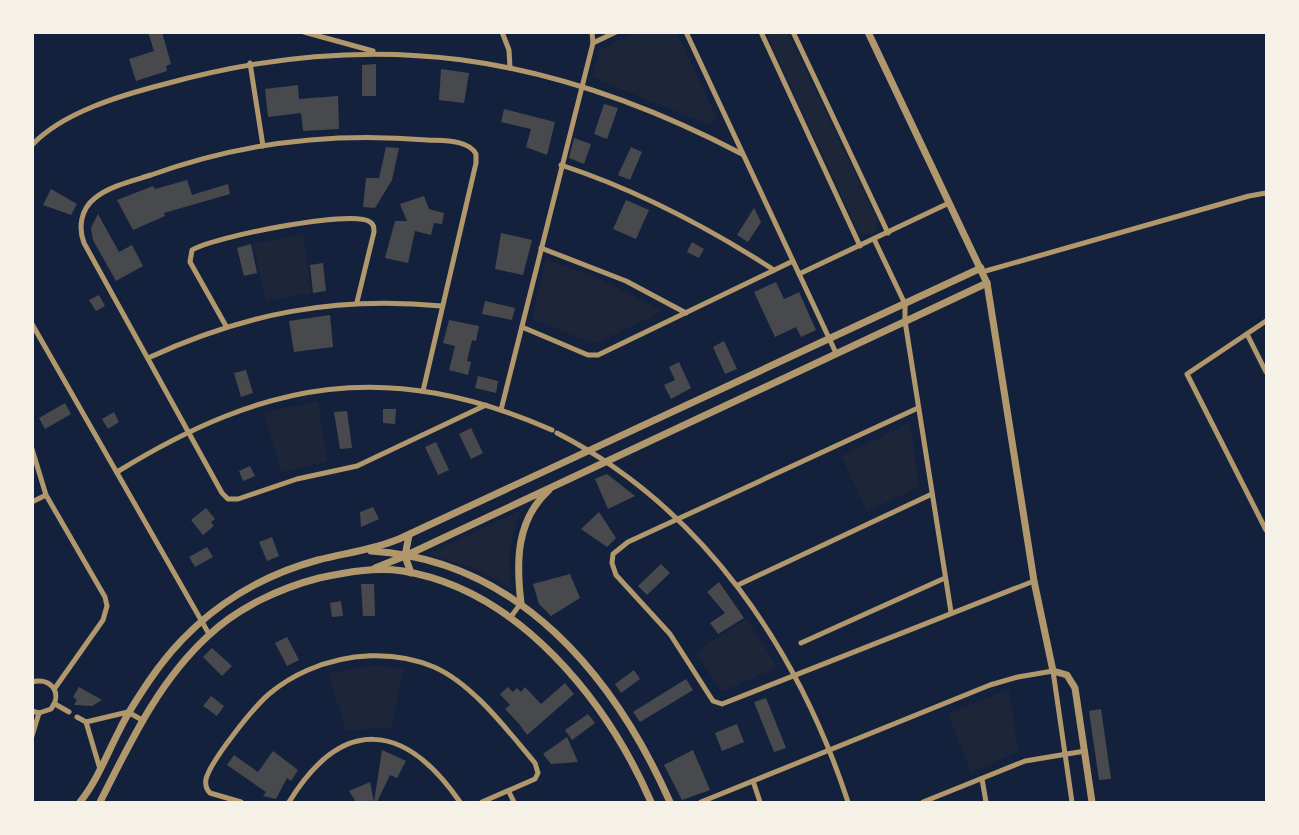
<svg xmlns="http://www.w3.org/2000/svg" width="1299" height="835" font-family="'PT Sans',sans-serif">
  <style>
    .green { fill: #1d2539 }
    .building { fill: #48494c }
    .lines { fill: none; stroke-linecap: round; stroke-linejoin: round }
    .minor { stroke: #b1986c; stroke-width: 5 }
    .tertiary { stroke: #b1986c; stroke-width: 7 }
  </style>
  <rect width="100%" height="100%" fill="#14213d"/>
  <g class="green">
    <polygon points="636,33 677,33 717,119 709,125 592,77 599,50"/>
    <polygon points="766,33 788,33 877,219 878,228 872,234 863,234 857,229"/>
    <polygon points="303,234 311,293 266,301 253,244"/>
    <polygon points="546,259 599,279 661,310 661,312 594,344 532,319"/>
    <polygon points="318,401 327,461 281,472 264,413"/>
    <polygon points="910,423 919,487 867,511 841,456"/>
    <path d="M522 510C509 536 507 559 512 588L478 570 427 554Z"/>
    <polygon points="747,619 777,667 722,692 695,652"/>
    <polygon points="372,666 404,669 391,728 346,730 328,673"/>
    <polygon points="1009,689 1018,752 971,772 948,714"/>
  </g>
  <g class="building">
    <polygon points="148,32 162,32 171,64 166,66 167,71 136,81 129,59 154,51"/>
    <polygon points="376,64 376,96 362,96 362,65"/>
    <polygon points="441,69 469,73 464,103 439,100"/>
    <polygon points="298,85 299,99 338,96 339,129 303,131 301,113 268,117 265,89"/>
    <polygon points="604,104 618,108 607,139 594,134"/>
    <polygon points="504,109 555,122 547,155 526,147 531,129 501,122"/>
    <polygon points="574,138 591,144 584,164 569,158"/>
    <polygon points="386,147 399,148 392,180 375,208 363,207 366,178 379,178"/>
    <polygon points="631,147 642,152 630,180 618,175"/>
    <polygon points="187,180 192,195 228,184 230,194 164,213 165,216 133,230 117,200 153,186 155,189"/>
    <polygon points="51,189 77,204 71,215 43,205"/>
    <polygon points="424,196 429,209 444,213 442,224 434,223 431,235 415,231 408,263 385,258 395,221 407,221 400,204"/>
    <polygon points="626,200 649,210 636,239 613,229"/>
    <polygon points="754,208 761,222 748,242 737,235"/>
    <polygon points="98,214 119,252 132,245 143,266 116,281 93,240 91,228"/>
    <polygon points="501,233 532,240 523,275 495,269"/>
    <polygon points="692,242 704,249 699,258 687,252"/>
    <polygon points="251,244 257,273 244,276 237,248"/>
    <polygon points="323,263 326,291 313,293 310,265"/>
    <polygon points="776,282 784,299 799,292 816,330 801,337 796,327 775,337 754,292"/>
    <polygon points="99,295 105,306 96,311 89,300"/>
    <polygon points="485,301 515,308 512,320 482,314"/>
    <polygon points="330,315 333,347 294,352 289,321"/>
    <polygon points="449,320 479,326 476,341 472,340 467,361 471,362 468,375 449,370 455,346 443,343"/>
    <polygon points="724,341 737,369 725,374 713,347"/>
    <polygon points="679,362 691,388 671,399 664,385 675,380 669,367"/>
    <polygon points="246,370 253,393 241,397 234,373"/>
    <polygon points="478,376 498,381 496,393 475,388"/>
    <polygon points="65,403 71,414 45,429 39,418"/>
    <polygon points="383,409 396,409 395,424 383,423"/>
    <polygon points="347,411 352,448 340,449 334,412"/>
    <polygon points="114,412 119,422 108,429 102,419"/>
    <polygon points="471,428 483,453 471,459 459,434"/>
    <polygon points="436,442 449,470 438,475 425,447"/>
    <polygon points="250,466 255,476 243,481 239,471"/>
    <polygon points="607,474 635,496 608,509 595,479"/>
    <polygon points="373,507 379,519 361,527 360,512"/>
    <polygon points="206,508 215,519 211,522 214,526 203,535 191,520"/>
    <polygon points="599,512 616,538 607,547 581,529"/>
    <polygon points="272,537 279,556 267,561 259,542"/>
    <polygon points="207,547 213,557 195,567 189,557"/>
    <polygon points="661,564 670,573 647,595 638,586"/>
    <polygon points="570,574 580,598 551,616 539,604 533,584"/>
    <polygon points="719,582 744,618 718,634 710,623 725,613 707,592"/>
    <polygon points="361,584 374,584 375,616 363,616"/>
    <polygon points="341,601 343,616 332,617 330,603"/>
    <polygon points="287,637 299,660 287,666 275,643"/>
    <polygon points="212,648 232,666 222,676 203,657"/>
    <polygon points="634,670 640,679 621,693 615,684"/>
    <polygon points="686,679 693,690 640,722 633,712"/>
    <polygon points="565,683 574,694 527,735 520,725 505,709 510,705 500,694 508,687 513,692 517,688 521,692 525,687 541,704"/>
    <polygon points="79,687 102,700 92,706 74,705 77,700 73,697"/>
    <polygon points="211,696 224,706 217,716 203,706"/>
    <polygon points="766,698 786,748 774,752 754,702"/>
    <polygon points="1101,709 1111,779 1099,780 1089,711"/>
    <polygon points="588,714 595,723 572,740 565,730"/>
    <polygon points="737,724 744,742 722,751 715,733"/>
    <polygon points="567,737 578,762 551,764 543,754"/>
    <polygon points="382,750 406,761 397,778 390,775 377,802 374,802"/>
    <polygon points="693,750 710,790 682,800 664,765"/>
    <polygon points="273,751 298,770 291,781 287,778 276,799 263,796 266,792 227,765 234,755 258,772"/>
    <polygon points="370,782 374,802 356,802 349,791"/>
  </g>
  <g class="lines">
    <g class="minor">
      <polyline points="304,32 373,51"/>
      <polyline points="502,32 509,50 510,68"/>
      <polyline points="686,32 836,353"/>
      <polyline points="761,32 860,246"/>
      <polyline points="793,32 888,233"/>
      <polyline points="593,43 616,32"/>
      <polyline points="250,63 263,146"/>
      <path d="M32 145C63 112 122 95 165 84 375 26 551 54 742 154"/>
      <path d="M561 165C637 190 706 226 774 270"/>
      <polyline points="874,239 905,304 905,321 951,612"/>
      <polyline points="541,248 626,281 686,313"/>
      <polyline points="982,272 1249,196 1266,193"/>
      <polyline points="799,274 949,203"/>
      <polyline points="1266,321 1187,374 1266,530"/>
      <polyline points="32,324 209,634"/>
      <path d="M226 326 190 262 192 250C212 237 353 209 370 222 374 224 374 228 374 232L357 302"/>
      <polyline points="522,327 588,355 598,355 793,261"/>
      <polyline points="1247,334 1266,372"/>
      <path d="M148 358C246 313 335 296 442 306"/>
      <path d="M423 391 476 163V154C468 139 442 141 427 140 334 132 239 143 151 175 132 181 110 186 95 198 81 209 78 227 84 243L222 493 228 499H238L297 479 357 466 486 405"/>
      <polyline points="918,408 628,542 613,554 612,563 616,575 670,634 713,701 722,704 1034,581"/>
      <polyline points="501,410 593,43 592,32"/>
      <path d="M557 433C703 508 798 649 848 802"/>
      <polyline points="32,449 46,495 105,597 107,606 103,620 55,688"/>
      <path d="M117 472C266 380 388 358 552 430"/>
      <polyline points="32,502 46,495"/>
      <polyline points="738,585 932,494"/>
      <polyline points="510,618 521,603"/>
      <polyline points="801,643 945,578"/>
      <path d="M32 682C51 677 63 693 51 709L39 713 32 711"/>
      <polyline points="55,704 69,712"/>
      <polyline points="77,717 86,722 100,769"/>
      <polyline points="86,722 128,712 142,720"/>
      <polyline points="32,736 39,713"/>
      <polyline points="982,779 986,802"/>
      <polyline points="753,781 760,802"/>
      <polyline points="509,792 514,802"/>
      <path d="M241 802 210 793C206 789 205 785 206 779 211 760 254 707 269 694 281 684 294 676 308 670 347 653 394 650 434 667 473 684 508 731 535 763L538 773 535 779 482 802"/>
      <path d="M289 802C342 716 404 721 460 802"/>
      <polyline points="701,802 990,685 1018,677 1053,671 1072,802"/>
      <polyline points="923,802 1025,761 1085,751"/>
    </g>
    <g class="tertiary">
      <polyline points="868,32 987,283 1034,581 1053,671 1067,675 1075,688 1092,802"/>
      <polyline points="409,535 405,556 411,573"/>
      <path d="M371 551C519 560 614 676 670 802"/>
      <polyline points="375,568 405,556 987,283"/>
      <path d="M521 603C516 562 516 520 549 490"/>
      <path d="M80 802C97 781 107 754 120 729 128 712 139 696 149 681 190 620 248 579 318 560 345 553 373 550 399 539L981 268"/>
      <path d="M100 802C130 743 158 682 208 636 237 608 280 588 319 578 347 572 375 567 403 571 519 590 607 701 651 802"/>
    </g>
  </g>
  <rect width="1299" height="835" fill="none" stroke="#f6f1e7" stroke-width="68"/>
</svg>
